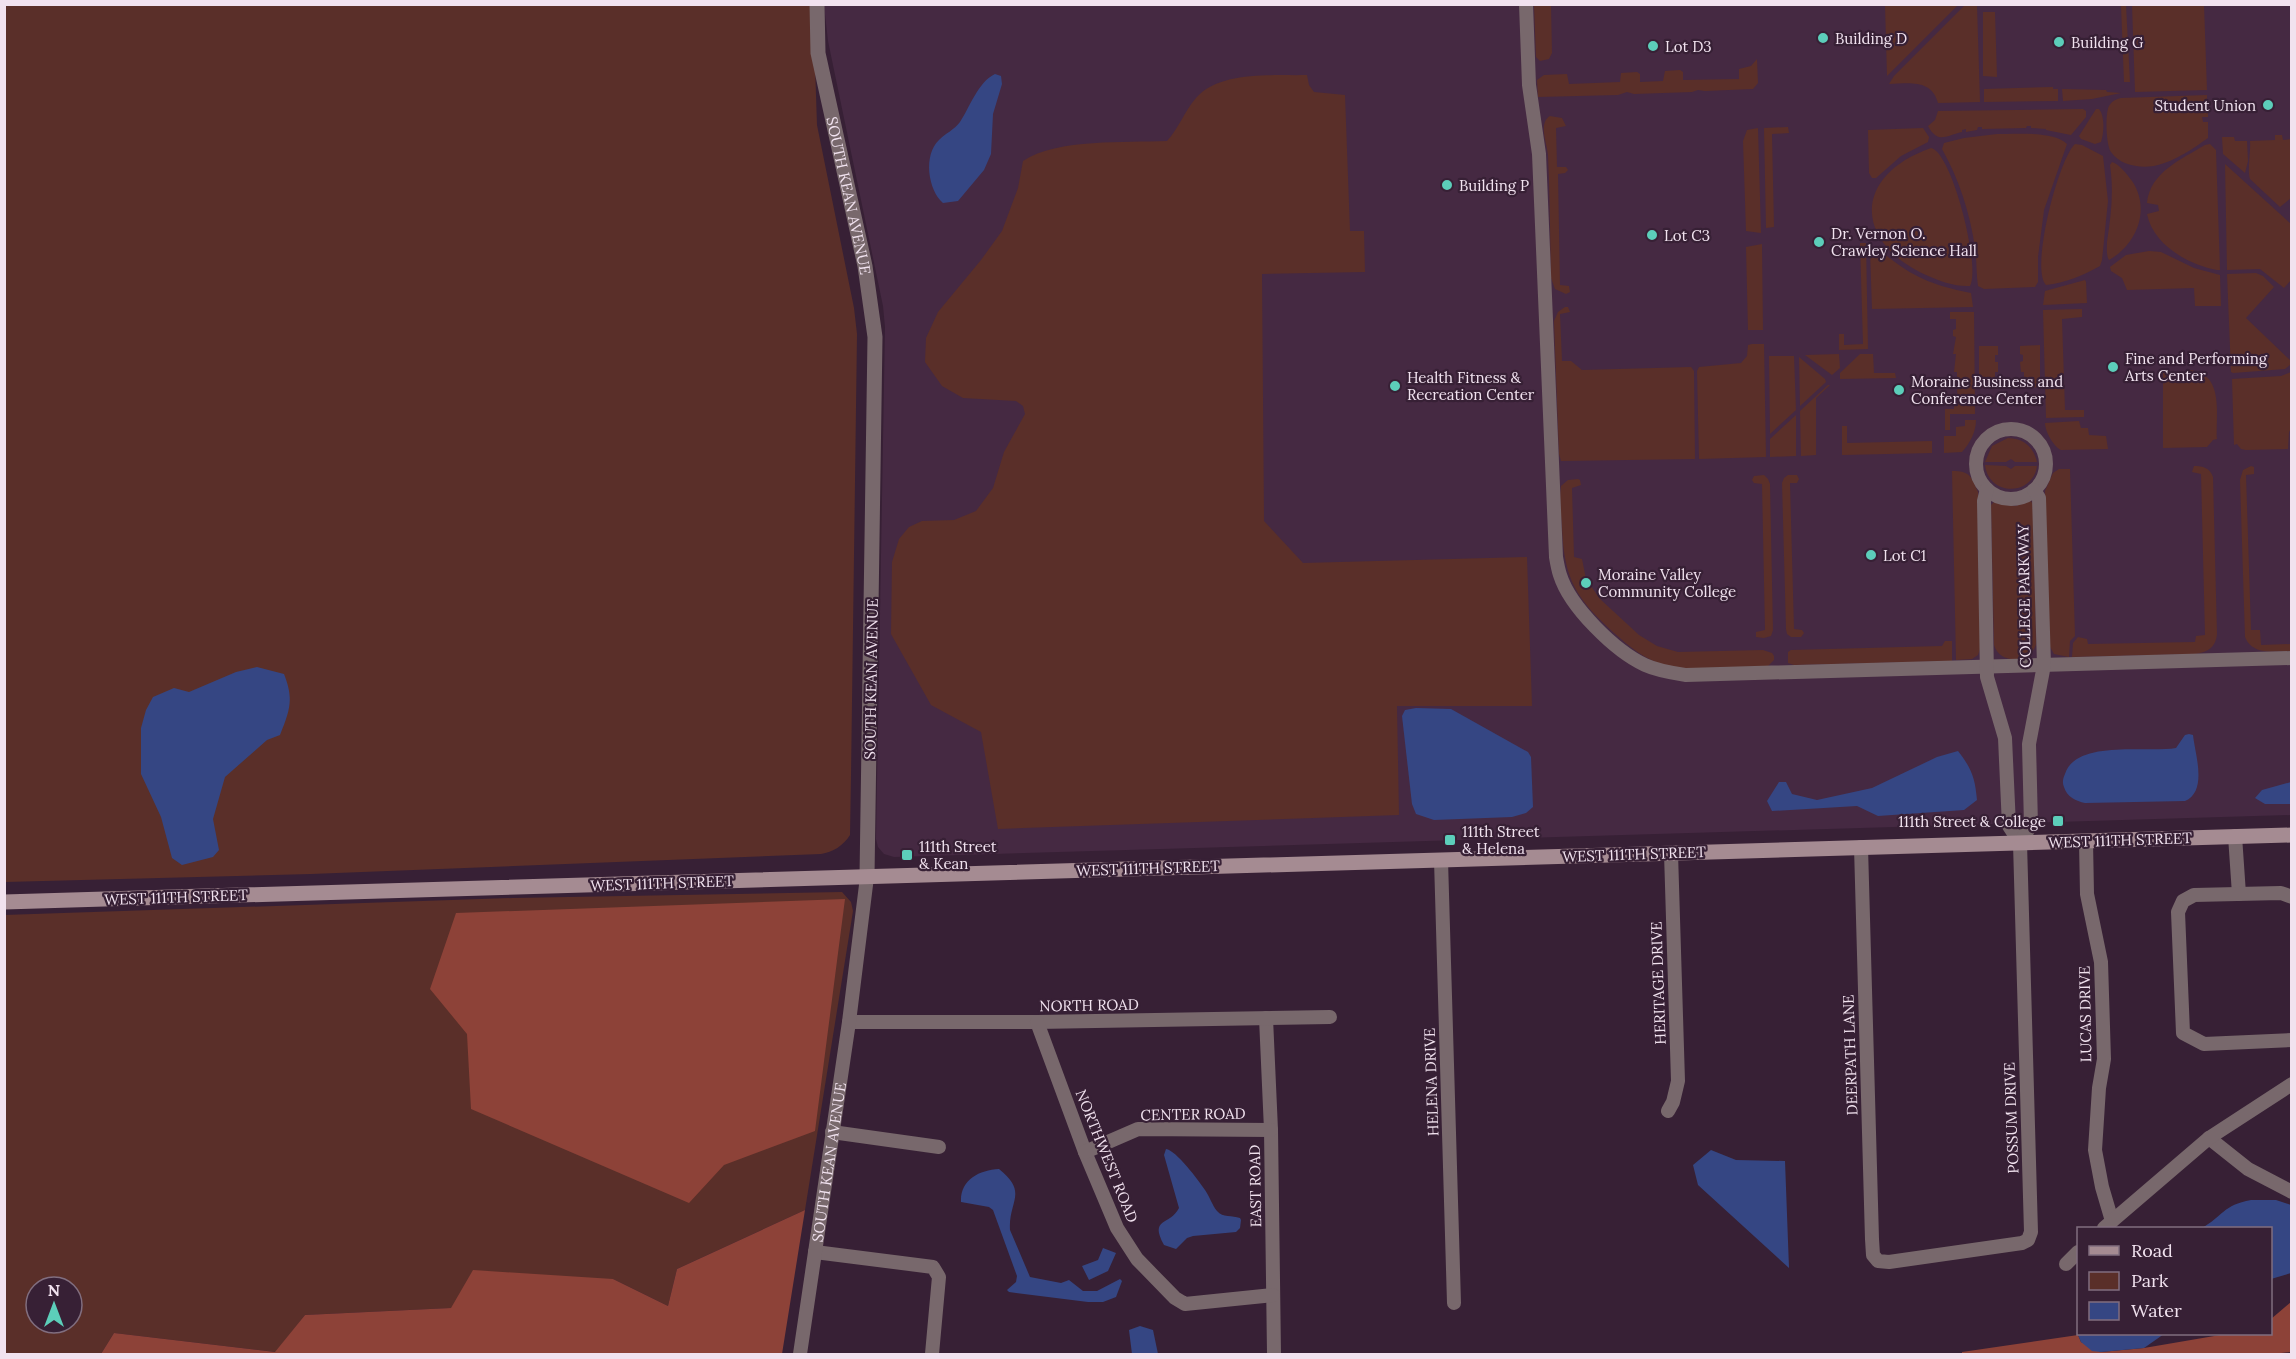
<svg xmlns="http://www.w3.org/2000/svg" width="2296" height="1359" font-family="Lora,serif">
  <style>
    .built { fill: #452942 }
    .green { fill: #5a2f29; fill-rule: evenodd }
    .forest { fill: #8d4238 }
    .water { fill: #354683 }
    .lines { fill: none; stroke-linecap: round; stroke-linejoin: round }
    .minor { stroke: #78686c; stroke-width: 14 }
    .tertiary { stroke: #78686c; stroke-width: 15 }
    .secondary { stroke: #a58b92; stroke-width: 15 }
    .poi-dot { fill: #5cceba; stroke: #372035; stroke-width: 2 }
    .labels { text-anchor: middle; dominant-baseline: central; stroke-width: 4.5; stroke-linejoin: round; paint-order: stroke }
    .poi-label { font-size: 15px; fill: #f1e2ef; stroke: #372035; text-anchor: start }
    .street-label { font-size: 15px; fill: #f1e2ef; stroke: #372035 }
  </style>
  <rect width="100%" height="100%" fill="#372035"/>
  <polygon class="built" points="824,5 2291,5 2291,815 894,857 884,854 878,847 876,839 885,327 883,306 828,41"/>
  <g class="green">
    <path d="M1966 4 1977 5 1980 102 1938 103C1932 79 1909 83 1889 84L1894 76Z"/>
    <path d="M4 5H813L817 125 854 308 857 334 851 776 850 835C843 846 833 852 821 854L311 874 5 882Z"/>
    <polygon points="1534,5 1551,5 1552,53 1549,59 1540,61 1536,57"/>
    <polygon points="1885,5 1885,4 1958,5 1887,76"/>
    <polygon points="2121,5 2126,5 2130,82 2124,82"/>
    <polygon points="2132,5 2204,5 2207,90 2135,92"/>
    <polygon points="1983,12 1995,12 1997,77 1983,76"/>
    <polygon points="1757,59 1758,83 1753,89 1705,91 1698,90 1692,92 1634,94 1627,92 1618,95 1538,97 1537,80 1544,75 1567,74 1569,84 1620,82 1621,73 1637,72 1640,74 1640,82 1663,81 1665,71 1680,70 1683,72 1683,80 1739,79 1739,69 1751,66"/>
    <path d="M1307 75 1309 85 1314 92 1345 95 1350 231H1364L1365 272 1262 274 1264 521 1303 563 1527 557 1532 706H1397L1399 815 998 829 981 732 931 705 891 634 892 562 899 539 909 527 922 521 954 520 976 511 993 488 1004 452 1025 414 1023 406 1016 401 963 398 942 386 925 362 926 338 938 312 981 260 1002 231 1018 188 1023 161C1058 138 1126 143 1167 141 1179 128 1184 112 1196 98 1220 70 1274 76 1307 75Z"/>
    <polygon points="2053,87 2053,89 2058,89 2058,101 1984,102 1984,89"/>
    <polygon points="2062,89 2106,90 2107,92 2121,93 2092,99 2063,101"/>
    <path d="M2207 95V105H2202V111L2208 110V117H2202L2203 122H2208V138C2194 148 2175 161 2158 165 2143 169 2120 166 2111 152 2106 145 2105 113 2109 106 2112 101 2116 99 2121 98Z"/>
    <path d="M2083 109 2086 111V117L2071 135 2046 130V129L2031 128V126H2027L2026 128 1982 129V127H1978L1977 130 1966 132V129L1962 130V132C1945 136 1938 144 1928 126L1935 120 1938 111Z"/>
    <path d="M2096 109H2099C2105 116 2104 133 2101 142L2095 144 2081 139 2079 136Z"/>
    <path d="M1550 116 1562 118 1566 126 1556 128 1557 167H1566L1568 170 1565 173 1558 174 1560 285 1569 286 1570 292 1566 294 1555 289 1551 278C1550 237 1550 196 1548 155 1547 143 1538 123 1550 116Z"/>
    <polygon points="1788,127 1789,133 1772,134 1774,227 1766,228 1764,128"/>
    <polygon points="1758,128 1761,233 1746,231 1743,141 1747,130"/>
    <polygon points="1923,128 1929,137 1928,142 1901,156 1876,178 1872,178 1869,173 1868,130"/>
    <path d="M1997 134C2015 134 2055 131 2067 144L2044 210 2038 257V282L2035 287 1984 289 1978 286C1976 273 1977 260 1975 248 1970 213 1959 179 1942 149L1944 143 1964 138Z"/>
    <path d="M2275 135H2282L2283 140 2291 139V198L2280 207 2250 179C2247 171 2251 151 2250 141L2275 140Z"/>
    <polygon points="2222,137 2234,137 2235,141 2247,141 2248,161 2245,173 2223,154"/>
    <path d="M2075 144 2082 145 2103 156 2108 201 2102 260 2100 266C2084 275 2065 283 2046 285 2030 269 2058 160 2075 144Z"/>
    <path d="M2210 144 2216 150 2220 270H2217C2189 265 2153 245 2147 214L2159 211 2158 205 2147 203C2150 172 2182 159 2205 145Z"/>
    <path d="M1931 148C1952 152 1981 267 1970 286 1956 287 1939 281 1926 275 1852 241 1854 175 1931 148Z"/>
    <path d="M2112 162C2120 165 2126 173 2132 181 2151 209 2137 244 2109 260 2106 255 2107 248 2107 242 2111 215 2114 192 2110 165Z"/>
    <polygon points="2225,164 2291,224 2291,280 2284,288 2260,269 2227,270"/>
    <polygon points="1860,243 1866,243 1868,349 1839,350 1839,334 1844,334 1844,345 1863,344"/>
    <polygon points="1762,244 1763,330 1748,330 1746,247"/>
    <path d="M1877 248C1911 276 1927 284 1971 293L1973 307 1872 309 1870 251Z"/>
    <polygon points="2149,251 2161,252 2194,268 2220,275 2221,306 2195,306 2194,288 2127,290 2122,278 2111,271 2110,267 2126,255"/>
    <polygon points="2256,273 2263,276 2274,287 2246,318 2291,361 2291,364 2285,369 2233,373 2231,372 2227,274"/>
    <polygon points="2085,280 2086,282 2087,303 2043,305 2045,291"/>
    <polygon points="1565,307 1568,307 1570,312 1560,314 1562,361 1571,361 1582,370 1691,367 1694,371 1695,459 1561,461 1559,454 1554,321 1558,312"/>
    <polygon points="2082,309 2082,317 2062,319 2065,410 2084,410 2084,417 2046,418 2043,310"/>
    <polygon points="1950,312 1974,312 1975,414 1950,414 1950,430 1945,430 1945,409 1954,409 1954,401 1958,401 1957,389 1954,389 1954,382 1957,381 1957,372 1954,372 1956,354 1953,354 1956,337 1953,336 1953,330 1956,329 1956,319 1950,319"/>
    <polygon points="1752,344 1764,344 1766,457 1699,459 1697,371 1699,367 1741,363 1747,356 1748,345"/>
    <polygon points="2040,345 2040,387 2021,388 2020,379 2024,379 2024,372 2021,372 2020,362 2023,361 2023,355 2020,354 2020,346"/>
    <polygon points="1979,346 1998,346 1998,355 1995,355 1995,362 1998,362 1998,372 1995,372 1995,380 1998,380 1999,388 1979,388"/>
    <polygon points="1839,354 1840,368 1832,375 1805,355"/>
    <polygon points="1860,354 1873,354 1874,373 1895,373 1896,378 1840,379 1840,373"/>
    <polygon points="1769,356 1794,356 1796,410 1770,434"/>
    <polygon points="1799,357 1825,379 1826,382 1800,406"/>
    <path d="M2190 370C2224 374 2216 413 2217 439L2213 440 2207 447 2163 448V373L2189 372Z"/>
    <polygon points="2291,372 2292,427 2289,432 2288,449 2246,450 2241,449 2237,444 2234,445 2232,379 2281,376"/>
    <polygon points="1828,385 1830,385 1816,398 1816,455 1801,456 1800,411"/>
    <polygon points="1796,415 1796,456 1770,457 1770,439"/>
    <path d="M1965 420H1976C1976 432 1970 443 1962 452L1944 453V436H1956V427L1965 426Z"/>
    <path d="M2079 421 2081 428H2088L2089 435 2106 436 2108 449 2061 450C2053 446 2045 431 2045 423Z"/>
    <polygon points="1842,426 1847,426 1847,443 1932,441 1932,453 1842,455"/>
    <path d="M2008 438C2024 439 2033 446 2037 462H2015L2011 459 2006 462H1985L1992 446Z"/>
    <path d="M1985 465 2006 466 2011 469 2015 466H2037C2033 496 1989 497 1985 465Z"/>
    <path d="M2194 466C2203 466 2210 468 2213 477L2217 634C2216 647 2208 652 2196 654L2072 657 2073 643 2078 637 2087 639 2088 644 2195 642 2196 636 2205 635 2201 474 2192 472Z"/>
    <path d="M2251 466 2254 467V474L2246 475 2251 630H2260L2261 645 2291 644V651C2274 651 2253 656 2245 637L2240 480 2243 470Z"/>
    <polygon points="2059,469 2070,469 2075,636 2070,641 2069,657 2054,654 2048,643 2045,491 2053,473"/>
    <path d="M1952 471C1970 471 1971 476 1978 492L1981 646 1978 655 1972 659 1956 660Z"/>
    <polygon points="1764,475 1768,479 1770,484 1773,630 1771,636 1764,638 1756,637 1756,632 1765,630 1762,484 1754,483 1752,480 1754,476"/>
    <polygon points="1788,475 1797,475 1799,479 1797,483 1790,483 1794,629 1802,630 1804,633 1801,637 1791,637 1787,634 1786,629 1782,483 1784,478"/>
    <path d="M1578 479 1580 480 1581 485 1572 488 1574 557 1582 559 1586 579 1600 599 1639 635 1657 646 1678 652 1763 650 1772 653 1774 656V660L1768 666C1737 667 1694 673 1664 665 1644 659 1629 646 1614 633 1576 598 1564 580 1562 527 1561 514 1559 500 1561 486L1568 480Z"/>
    <path d="M2031 501 2033 505 2036 644C2031 664 2000 665 1994 645L1991 505 1994 502 2015 506Z"/>
    <polygon points="1945,641 1952,641 1952,661 1794,665 1788,663 1788,652 1791,650 1942,646"/>
    <path d="M842 892 851 902 853 911 805 1210 677 1269 668 1306 613 1279 451 1308 305 1315 276 1352 114 1333 101 1354H5L4 915 513 898ZM36 1287H72V1323H36Z"/>
  </g>
  <g class="forest">
    <polygon points="845,899 815,1131 724,1165 689,1203 471,1109 467,1034 430,989 456,913"/>
    <polygon points="805,1210 782,1354 101,1354 114,1333 275,1352 305,1315 451,1308 473,1270 613,1279 668,1306 677,1269"/>
    <polygon points="2291,1302 2291,1352 2272,1354 1962,1354 1962,1352 2078,1335 2081,1342 2101,1352 2144,1348 2226,1334 2270,1334 2271,1319"/>
  </g>
  <g class="water">
    <path d="M995 74 1001 76 1002 84 993 114 991 154 984 170 958 201 943 203C928 190 923 155 939 140 946 133 954 130 960 122 970 107 978 82 995 74Z"/>
    <path d="M257 667 284 674C294 699 290 710 280 735L267 740 225 777 213 819 219 850 213 857 182 865 172 858 161 817 141 774V728L146 710 153 697 174 688 189 692 236 672Z"/>
    <polygon points="1416,708 1451,709 1528,752 1531,757 1533,807 1526,813 1512,817 1434,820 1416,814 1412,804 1402,716 1405,710"/>
    <path d="M2189 734 2193 735C2195 754 2208 791 2185 801L2085 803C2076 801 2067 797 2064 787 2062 783 2063 778 2065 774 2076 739 2147 753 2176 748L2185 735Z"/>
    <path d="M1958 751C1972 769 1975 778 1977 800L1964 810 1878 816 1857 806 1772 811 1767 801 1779 782H1786L1792 794 1817 800 1872 788 1937 757Z"/>
    <polygon points="2291,782 2291,804 2265,804 2255,798 2262,790"/>
    <path d="M1166 1149C1176 1150 1199 1181 1205 1190 1210 1197 1212 1205 1217 1211 1223 1218 1232 1215 1240 1218L1241 1220 1240 1228 1236 1232 1193 1236 1187 1238 1176 1249 1164 1245C1149 1217 1170 1226 1179 1208L1164 1155Z"/>
    <polygon points="1711,1150 1736,1160 1785,1161 1789,1268 1698,1185 1693,1165"/>
    <path d="M999 1169C1029 1193 1008 1201 1010 1230L1030 1277 1061 1283 1069 1280 1083 1291H1097L1120 1279 1122 1281 1116 1297 1103 1302H1088L1009 1292 1007 1290 1016 1282 1017 1276 993 1210 989 1207 961 1202C960 1180 979 1170 999 1169Z"/>
    <path d="M2251 1200H2276L2291 1205V1273L2271 1279 2270 1228H2202C2223 1216 2223 1205 2251 1200Z"/>
    <polygon points="1103,1248 1116,1253 1108,1271 1089,1280 1082,1266 1098,1260"/>
    <polygon points="1140,1326 1153,1330 1158,1354 1132,1354 1129,1330"/>
    <polygon points="2080,1334 2164,1334 2144,1348 2101,1352 2092,1351 2081,1342 2078,1335"/>
  </g>
  <g class="lines">
    <g class="minor">
      <path d="M1526 4 1529 85 1539 154 1556 557C1557 563 1558 569 1560 575 1570 607 1615 651 1645 665 1658 671 1673 673 1686 675L2292 658"/>
      <circle cx="2011" cy="464" r="35"/>
      <polyline points="1987,489 1984,501 1987,677 2005,738 2009,826 2020,843"/>
      <polyline points="2235,836 2239,894"/>
      <polyline points="2086,841 2087,894 2101,962 2104,1059 2099,1088 2095,1150 2102,1187 2112,1221"/>
      <polyline points="2020,843 2031,825 2029,744 2044,665 2039,498 2034,490"/>
      <polyline points="1861,847 1872,1239 1873,1255 1878,1261 1889,1262 2022,1243 2028,1240 2031,1232 2020,843"/>
      <polyline points="1441,860 1454,1303"/>
      <polyline points="2292,897 2281,893 2194,895 2183,901 2178,912 2183,1033 2204,1044 2292,1040"/>
      <polyline points="1266,1018 1271,1130 1274,1354"/>
      <polyline points="849,1022 1037,1022 1330,1017"/>
      <polyline points="1037,1022 1085,1152 1117,1228 1137,1259 1175,1298 1185,1304 1273,1295"/>
      <polyline points="1668,1111 1673,1102 1678,1081 1671,853"/>
      <polyline points="832,1132 939,1147"/>
      <polyline points="2209,1138 2248,1169 2292,1192"/>
      <polyline points="1085,1152 1138,1129 1271,1130"/>
      <polyline points="2104,1228 2209,1138 2292,1084"/>
      <polyline points="815,1252 933,1267 939,1277 932,1354"/>
      <polyline points="2066,1264 2078,1252"/>
      <path id="s1" d="M800 1354 849 1022 867 877"/>
    </g>
    <path class="tertiary" id="s2" d="M817 4 818 53 865 266 875 337 867 877"/>
    <polyline class="secondary" points="4,902 2292,835"/>
  </g>
  <g class="poi-dot">
    <circle cx="1823" cy="38" r="6"/>
    <circle cx="2059" cy="42" r="6"/>
    <circle cx="1653" cy="46" r="6"/>
    <circle cx="2268" cy="105" r="6"/>
    <circle cx="1447" cy="185" r="6"/>
    <circle cx="1652" cy="235" r="6"/>
    <circle cx="1819" cy="242" r="6"/>
    <circle cx="2113" cy="367" r="6"/>
    <circle cx="1395" cy="386" r="6"/>
    <circle cx="1899" cy="390" r="6"/>
    <circle cx="1871" cy="555" r="6"/>
    <circle cx="1586" cy="583" r="6"/>
    <rect x="2052" y="815" width="12" height="12" rx="3"/>
    <rect x="1444" y="834" width="12" height="12" rx="3"/>
    <rect x="901" y="849" width="12" height="12" rx="3"/>
  </g>
  <g class="labels">
    <g class="poi-label">
      <text x="1835" y="38">Building D</text>
      <text x="2071" y="42">Building G</text>
      <text x="1665" y="46">Lot D3</text>
      <text x="2256" y="105" text-anchor="end">Student Union</text>
      <text x="1459" y="185">Building P</text>
      <text x="1831" y="233">Dr. Vernon O.<tspan x="1831" dy="17">Crawley Science Hall</tspan></text>
      <text x="1664" y="235">Lot C3</text>
      <text x="2125" y="358">Fine and Performing<tspan x="2125" dy="17">Arts Center</tspan></text>
      <text x="1407" y="377">Health Fitness &amp;<tspan x="1407" dy="17">Recreation Center</tspan></text>
      <text x="1911" y="381">Moraine Business and<tspan x="1911" dy="17">Conference Center</tspan></text>
      <text x="1883" y="555">Lot C1</text>
      <text x="1598" y="574">Moraine Valley<tspan x="1598" dy="17">Community College</tspan></text>
      <text x="2046" y="821" text-anchor="end">111th Street &amp; College</text>
      <text x="1462" y="831">111th Street<tspan x="1462" dy="17">&amp; Helena</tspan></text>
      <text x="919" y="846">111th Street<tspan x="919" dy="17">&amp; Kean</tspan></text>
    </g>
    <g class="street-label">
      <text stroke="none"><textPath href="#s2" startOffset="195">SOUTH KEAN AVENUE</textPath></text>
      <text transform="translate(2024 596) rotate(-91)">COLLEGE PARKWAY</text>
      <text transform="translate(871 679) rotate(-89)">SOUTH KEAN AVENUE</text>
      <text transform="translate(2120 840) rotate(-2)">WEST 111TH STREET</text>
      <text transform="translate(1634 854) rotate(-2)">WEST 111TH STREET</text>
      <text transform="translate(1148 868) rotate(-2)">WEST 111TH STREET</text>
      <text transform="translate(662 883) rotate(-2)">WEST 111TH STREET</text>
      <text transform="translate(176 897) rotate(-2)">WEST 111TH STREET</text>
      <text transform="translate(1658 983) rotate(-92)">HERITAGE DRIVE</text>
      <text transform="translate(1089 1005) rotate(-1)">NORTH ROAD</text>
      <text transform="translate(2085 1014) rotate(-91)">LUCAS DRIVE</text>
      <text transform="translate(1850 1055) rotate(-92)">DEERPATH LANE</text>
      <text transform="translate(1431 1082) rotate(-92)">HELENA DRIVE</text>
      <text transform="translate(1193 1114) rotate(-1)">CENTER ROAD</text>
      <text transform="translate(2011 1118) rotate(-92)">POSSUM DRIVE</text>
      <text transform="translate(1107 1156) rotate(68)">NORTHWEST ROAD</text>
      <text stroke="none"><textPath href="#s1" startOffset="194">SOUTH KEAN AVENUE</textPath></text>
      <text transform="translate(1255 1186) rotate(-91)">EAST ROAD</text>
    </g>
  </g>
  <rect width="2296" height="1359" fill="none" stroke="#f1e2ef" stroke-width="12"/>
  <rect x="2077" y="1227" width="195" height="108" fill="#372035" stroke="#816e7f" stroke-width="1.5"/>
  <rect x="2089" y="1246" width="30" height="9" fill="#a58b92" stroke="#816e7f" stroke-width="1.5"/>
  <text x="2131" y="1257" font-size="18" fill="#f1e2ef">Road</text>
  <rect x="2089" y="1272" width="30" height="18" fill="#5a2f29" stroke="#816e7f" stroke-width="1.5"/>
  <text x="2131" y="1287" font-size="18" fill="#f1e2ef">Park</text>
  <rect x="2089" y="1302" width="30" height="18" fill="#354683" stroke="#816e7f" stroke-width="1.5"/>
  <text x="2131" y="1317" font-size="18" fill="#f1e2ef">Water</text>
  <g transform="translate(54 1305)"><circle r="28" fill="#372035" stroke="#816e7f" stroke-width="1.5"/>
  <path d="M0-4.5L10 22L0 15L-10 22Z" fill="#5cceba"/>
  <text y="-9" font-size="16" font-weight="bold" text-anchor="middle" fill="#f1e2ef">N</text>
  </g>
</svg>
